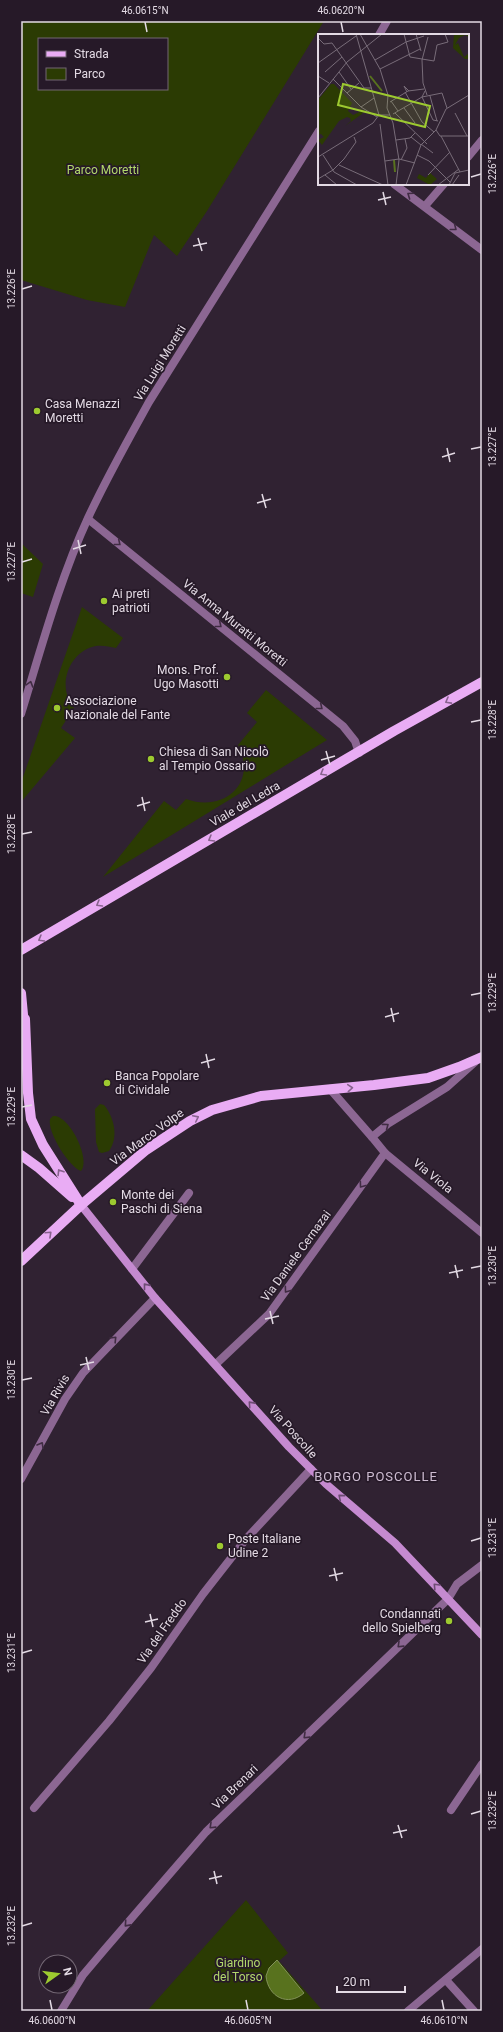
<svg xmlns="http://www.w3.org/2000/svg" width="503" height="2032" font-family="Roboto,sans-serif">
  <style>
    .green { fill: #2b3b03; fill-rule: evenodd }
    .water { fill: #58721e; stroke: #829159 }
    .lines { fill: none; stroke-linecap: round; stroke-linejoin: round }
    .street { stroke: #8c6793; stroke-width: 8 }
    .secondary { stroke: #c58ad0; stroke-width: 8 }
    .primary { stroke: #e9acf4; stroke-width: 10 }
    .oneway { stroke: #402c43 }
    .oneway2 { stroke: #88628e }
    .oneway3 { stroke: #6e4c74 }
    .ticks { fill: none; stroke: #e3dae4; stroke-width: 1.5 }
    .poi-dot { fill: #9dca30; stroke: #261928; stroke-width: 1.5 }
    .labels { text-anchor: middle; dominant-baseline: central; stroke-width: 3.5; stroke-linejoin: round; paint-order: stroke }
    .park-label { font-size: 12px; fill: #b2d86b; stroke: #261928 }
    .street-label { font-size: 12px; fill: #e3dae4; stroke: #261928 }
    .poi-label { font-size: 12px; fill: #e3dae4; stroke: #261928; text-anchor: start }
    .neighbourhood-label { font-size: 13px; letter-spacing: 1px; fill: #cdbcd1; stroke: #261928 }
    .inset-river { fill: none; stroke: #58721e; stroke-width: 2 }
    .inset-road { fill: none; stroke: #786c79; stroke-width: 1 }
    .view { fill: #9dca30; fill-opacity: 0.15; stroke: #9dca30; stroke-width: 2 }
    .inset-edge { fill: none; stroke: #e3dae4; stroke-width: 2 }
    .neatline { fill: none; stroke: #e3dae4; stroke-width: 1.5 }
    .ticks-label { font-size: 10px; text-anchor: middle; fill: #e3dae4 }
  </style>
  <rect width="100%" height="100%" fill="#302232"/>
  <g class="green">
    <path d="M21 21H324L207 211 177 256 154 235 125 307 87 300 21 280ZM39 39H167V89H39Z"/>
    <polygon points="21,543 43,564 33,597 21,593"/>
    <path d="M82 607 123 638 116 648C107 646 98 644 89 648 66 658 58 689 74 708L61 728 75 738 21 802V783Z"/>
    <path d="M266 690 327 740 103 877 164 801 176 810 186 799C224 813 258 783 238 745L257 722 247 713Z"/>
    <path d="M100 1104 104 1105C114 1117 119 1137 109 1151L102 1153 99 1152 96 1142 95 1109Z"/>
    <path d="M53 1116C69 1114 91 1159 81 1171 69 1167 47 1132 50 1119Z"/>
    <polygon points="246,1900 288,1953 279,1961 323,2011 147,2011"/>
  </g>
  <path class="water" d="M277 1960 304 1993C288 2007 268 1997 266 1976L269 1968Z"/>
  <g class="lines">
    <g class="street">
      <polyline points="379,35 387,21"/>
      <polyline points="468,157 482,140"/>
      <polyline points="394,184 482,250"/>
      <polyline points="425,206 444,184"/>
      <polyline points="88,519 343,726 355,741 359,753"/>
      <path d="M21 714C41 649 59 581 88 518 106 479 128 440 149 402L319 131"/>
      <polyline points="330,1089 372,1137 389,1123 447,1087 475,1062"/>
      <polyline points="372,1137 385,1153 482,1233"/>
      <polyline points="132,1269 189,1193"/>
      <polyline points="216,1364 269,1314 385,1153"/>
      <polyline points="21,1479 65,1399 83,1373 155,1298"/>
      <polyline points="34,1808 109,1721 151,1668 203,1594 246,1539 311,1469"/>
      <polyline points="451,1810 482,1764"/>
      <polyline points="446,1980 474,2011"/>
      <polyline points="61,2011 83,1975 105,1949 206,1832 448,1599 457,1584 482,1565"/>
      <polyline points="408,2011 482,1949"/>
    </g>
    <polyline class="secondary" points="81,1205 155,1298 289,1447 326,1484 395,1543 482,1635"/>
    <g class="primary">
      <polyline points="21,950 394,731 482,682"/>
      <polyline points="21,993 24,1025"/>
      <polyline points="25,1019 28,1093 31,1119 43,1145 81,1205"/>
      <polyline points="21,1155 39,1168 72,1197"/>
      <polyline points="21,1261 81,1205 146,1150 190,1121 212,1110 261,1096 374,1085 428,1078 459,1067 482,1057"/>
    </g>
  </g>
  <defs><path id="oneway-chevron" d="M-2-3.5L2.5 0L-2 3.5" fill="none" stroke-width="1.6" stroke-linecap="round" stroke-linejoin="round"/></defs>
  <g class="oneway">
    <use href="#oneway-chevron" transform="translate(410 195) rotate(-145)"/>
    <use href="#oneway-chevron" transform="translate(454 228) rotate(38)"/>
    <use href="#oneway-chevron" transform="translate(118 543) rotate(39)"/>
    <use href="#oneway-chevron" transform="translate(219 625) rotate(39)"/>
    <use href="#oneway-chevron" transform="translate(30 684) rotate(-73)"/>
    <use href="#oneway-chevron" transform="translate(320 707) rotate(39)"/>
    <use href="#oneway-chevron" transform="translate(386 1126) rotate(-37)"/>
    <use href="#oneway-chevron" transform="translate(362 1185) rotate(126)"/>
    <use href="#oneway-chevron" transform="translate(287 1290) rotate(126)"/>
    <use href="#oneway-chevron" transform="translate(114 1339) rotate(-46)"/>
    <use href="#oneway-chevron" transform="translate(41 1445) rotate(-60)"/>
    <use href="#oneway-chevron" transform="translate(400 1645) rotate(136)"/>
    <use href="#oneway-chevron" transform="translate(306 1736) rotate(136)"/>
    <use href="#oneway-chevron" transform="translate(212 1826) rotate(136)"/>
    <use href="#oneway-chevron" transform="translate(127 1924) rotate(132)"/>
  </g>
  <g class="oneway2">
    <use href="#oneway-chevron" transform="translate(448 701) rotate(151)"/>
    <use href="#oneway-chevron" transform="translate(323 773) rotate(150)"/>
    <use href="#oneway-chevron" transform="translate(211 839) rotate(150)"/>
    <use href="#oneway-chevron" transform="translate(99 904) rotate(150)"/>
    <use href="#oneway-chevron" transform="translate(41 939) rotate(150)"/>
    <use href="#oneway-chevron" transform="translate(350 1088) rotate(-5)"/>
    <use href="#oneway-chevron" transform="translate(196 1118) rotate(-26)"/>
    <use href="#oneway-chevron" transform="translate(60 1172) rotate(-122)"/>
    <use href="#oneway-chevron" transform="translate(49 1234) rotate(-43)"/>
  </g>
  <g class="oneway3">
    <use href="#oneway-chevron" transform="translate(146 1286) rotate(-129)"/>
    <use href="#oneway-chevron" transform="translate(251 1404) rotate(-132)"/>
    <use href="#oneway-chevron" transform="translate(341 1497) rotate(-140)"/>
    <use href="#oneway-chevron" transform="translate(436 1586) rotate(-134)"/>
  </g>
  <path class="ticks" d="M145 22 147 32M341 22 343 32M471 177 481 174M383 192 386 205M378 200 391 197M198 238 202 251M193 246 207 243M22 289 32 286M447 448 450 462M471 449 481 447M442 457 455 453M262 494 266 508M257 503 271 499M78 540 81 554M73 549 86 545M22 562 32 559M471 722 481 720M326 751 330 765M321 760 335 756M142 797 145 811M137 806 150 802M22 834 32 832M471 995 481 993M391 1008 394 1022M385 1017 399 1013M206 1054 209 1068M201 1063 215 1059M22 1107 32 1105M455 1265 458 1278M471 1268 481 1266M449 1273 463 1270M270 1311 273 1324M265 1319 279 1316M86 1357 89 1370M80 1365 94 1362M22 1380 32 1378M471 1541 481 1538M334 1568 337 1581M329 1576 343 1573M150 1614 153 1627M145 1622 158 1619M22 1653 32 1650M471 1814 481 1811M398 1825 402 1838M393 1833 407 1830M214 1871 217 1884M209 1879 222 1876M22 1926 32 1923M50 2000 52 2010M246 2000 248 2010M442 2000 444 2010"/>
  <g class="poi-dot">
    <circle cx="37" cy="411" r="4"/>
    <circle cx="104" cy="601" r="4"/>
    <circle cx="227" cy="677" r="4"/>
    <circle cx="57" cy="708" r="4"/>
    <circle cx="151" cy="759" r="4"/>
    <circle cx="107" cy="1083" r="4"/>
    <circle cx="113" cy="1202" r="4"/>
    <circle cx="220" cy="1546" r="4"/>
    <circle cx="449" cy="1621" r="4"/>
  </g>
  <g class="labels">
    <g class="park-label">
      <text x="103" y="170">Parco Moretti</text>
      <text x="238" y="1963">Giardino<tspan x="238" dy="14">del Torso</tspan></text>
    </g>
    <g class="street-label">
      <text transform="translate(160 363) rotate(-58)">Via Luigi Moretti</text>
      <text transform="translate(235 623) rotate(39)">Via Anna Muratti Moretti</text>
      <text transform="translate(245 804) rotate(-30)">Viale del Ledra</text>
      <text transform="translate(147 1137) rotate(-36)">Via Marco Volpe</text>
      <text transform="translate(433 1176) rotate(39)">Via Viola</text>
      <text transform="translate(296 1256) rotate(-54)">Via Daniele Cernazai</text>
      <text transform="translate(55 1395) rotate(-60)">Via Rivis</text>
      <text transform="translate(293 1432) rotate(48)">Via Poscolle</text>
      <text transform="translate(162 1631) rotate(-55)">Via del Freddo</text>
      <text transform="translate(235 1787) rotate(-44)">Via Brenari</text>
    </g>
    <g class="poi-label">
      <text x="45" y="404">Casa Menazzi<tspan x="45" dy="14">Moretti</tspan></text>
      <text x="112" y="594">Ai preti<tspan x="112" dy="14">patrioti</tspan></text>
      <text x="219" y="670" text-anchor="end">Mons. Prof.<tspan x="219" dy="14">Ugo Masotti</tspan></text>
      <text x="65" y="701">Associazione<tspan x="65" dy="14">Nazionale del Fante</tspan></text>
      <text x="159" y="752">Chiesa di San Nicolò<tspan x="159" dy="14">al Tempio Ossario</tspan></text>
      <text x="115" y="1076">Banca Popolare<tspan x="115" dy="14">di Cividale</tspan></text>
      <text x="121" y="1195">Monte dei<tspan x="121" dy="14">Paschi di Siena</tspan></text>
      <text x="228" y="1539">Poste Italiane<tspan x="228" dy="14">Udine 2</tspan></text>
      <text x="441" y="1614" text-anchor="end">Condannati<tspan x="441" dy="14">dello Spielberg</tspan></text>
    </g>
    <g class="neighbourhood-label">
      <text x="376" y="1476">BORGO POSCOLLE</text>
    </g>
  </g>
  <g transform="translate(318 34)">
    <rect width="151" height="151" fill="#302232"/>
    <path d="M136 0H151V3L147 1 141 4 137 11 140 9 146 23 151 19V25H147L135 14ZM13 50H16L32 67 34 69 30 77 35 81 46 76 44 80 27 92 33 87 32 84 29 83 21 87 4 111 0 106 6 103 3 100 0 101V66ZM112 139 119 145 112 151 99 144 101 140 108 144Z" fill="#2b3b03"/>
    <path class="inset-river" d="M52 42 64 57M76 126 77 138"/>
    <path class="inset-road" d="M38 0 61 81M42 0 62 35 70 61 69 74 75 89 81 126 78 151M86 0 92 23 116 27 119 11 130 8 127 0M98 0 103 17M0 4 6 10 14 9 46 54H53M57 26 88 8 106 2M0 29 38 2M62 35 102 15M7 38 24 23M21 38 33 55M0 42 11 49M15 45 43 73 59 83M87 58 104 88 116 98M89 58 86 52 91 57M29 59 41 49M109 61 105 49 104 26 110 3M151 61 128 75 118 96 122 102H151M112 62 119 87M104 63 124 59 129 74M104 63 115 86 120 87M0 64 29 28 64 0M73 67 80 77M72 68 90 57 106 55M43 73 56 64M86 74 97 89M77 79 109 110M137 79 149 102M75 80 104 63 107 57M62 90 70 151M123 102 142 138M93 103 103 111M78 106 92 104 97 99M103 110 115 119M5 121 16 138 39 151M99 121 111 127 132 148M0 123 55 89 61 81H72M83 126 89 114 87 105M67 127 81 125 97 129M21 131 65 151M7 141 19 151M110 141 132 118M0 145 15 136 26 125 38 108 36 103M88 151 103 111 118 96M120 151 141 135M131 151 137 139 151 136M134 151 141 141"/>
    <path class="view" d="M25 50 112 72 107 93 20 71Z"/>
    <rect width="151" height="151" class="inset-edge"/>
  </g>
  <rect width="503" height="2032" fill="none" stroke="#261928" stroke-width="44"/>
  <rect x="38" y="38" width="130" height="52" fill="#261928" stroke="#726673"/>
  <rect x="46" y="51" width="20" height="6" fill="#e9acf4" stroke="#726673"/>
  <text x="74" y="58" font-size="12" fill="#e3dae4">Strada</text>
  <rect x="46" y="68" width="20" height="12" fill="#2b3b03" stroke="#726673"/>
  <text x="74" y="78" font-size="12" fill="#e3dae4">Parco</text>
  <g transform="translate(58 1974) rotate(76)"><circle r="19" fill="#261928" stroke="#726673"/>
  <path d="M0-3L7 15L0 10L-7 15Z" fill="#9dca30"/>
  <text y="-6" font-size="11" font-weight="bold" text-anchor="middle" fill="#e3dae4">N</text>
  </g>
  <path d="M337 1986v6h68v-6" fill="none" stroke="#e3dae4" stroke-width="2"/>
  <text x="343" y="1986" font-size="12" fill="#e3dae4" stroke="#261928" stroke-width="3" paint-order="stroke">20 m</text>
  <rect x="22" y="22" width="459" height="1988" class="neatline"/>
  <g class="ticks-label">
    <text x="145" y="14">46.0615°N</text>
    <text x="341" y="14">46.0620°N</text>
    <text transform="translate(492 174) rotate(-90)" y="4">13.226°E</text>
    <text transform="translate(11 289) rotate(-90)" y="4">13.226°E</text>
    <text transform="translate(492 447) rotate(-90)" y="4">13.227°E</text>
    <text transform="translate(11 562) rotate(-90)" y="4">13.227°E</text>
    <text transform="translate(492 720) rotate(-90)" y="4">13.228°E</text>
    <text transform="translate(11 834) rotate(-90)" y="4">13.228°E</text>
    <text transform="translate(492 993) rotate(-90)" y="4">13.229°E</text>
    <text transform="translate(11 1107) rotate(-90)" y="4">13.229°E</text>
    <text transform="translate(492 1266) rotate(-90)" y="4">13.230°E</text>
    <text transform="translate(11 1380) rotate(-90)" y="4">13.230°E</text>
    <text transform="translate(492 1538) rotate(-90)" y="4">13.231°E</text>
    <text transform="translate(11 1653) rotate(-90)" y="4">13.231°E</text>
    <text transform="translate(492 1811) rotate(-90)" y="4">13.232°E</text>
    <text transform="translate(11 1926) rotate(-90)" y="4">13.232°E</text>
    <text x="52" y="2024">46.0600°N</text>
    <text x="248" y="2024">46.0605°N</text>
    <text x="444" y="2024">46.0610°N</text>
  </g>
</svg>
